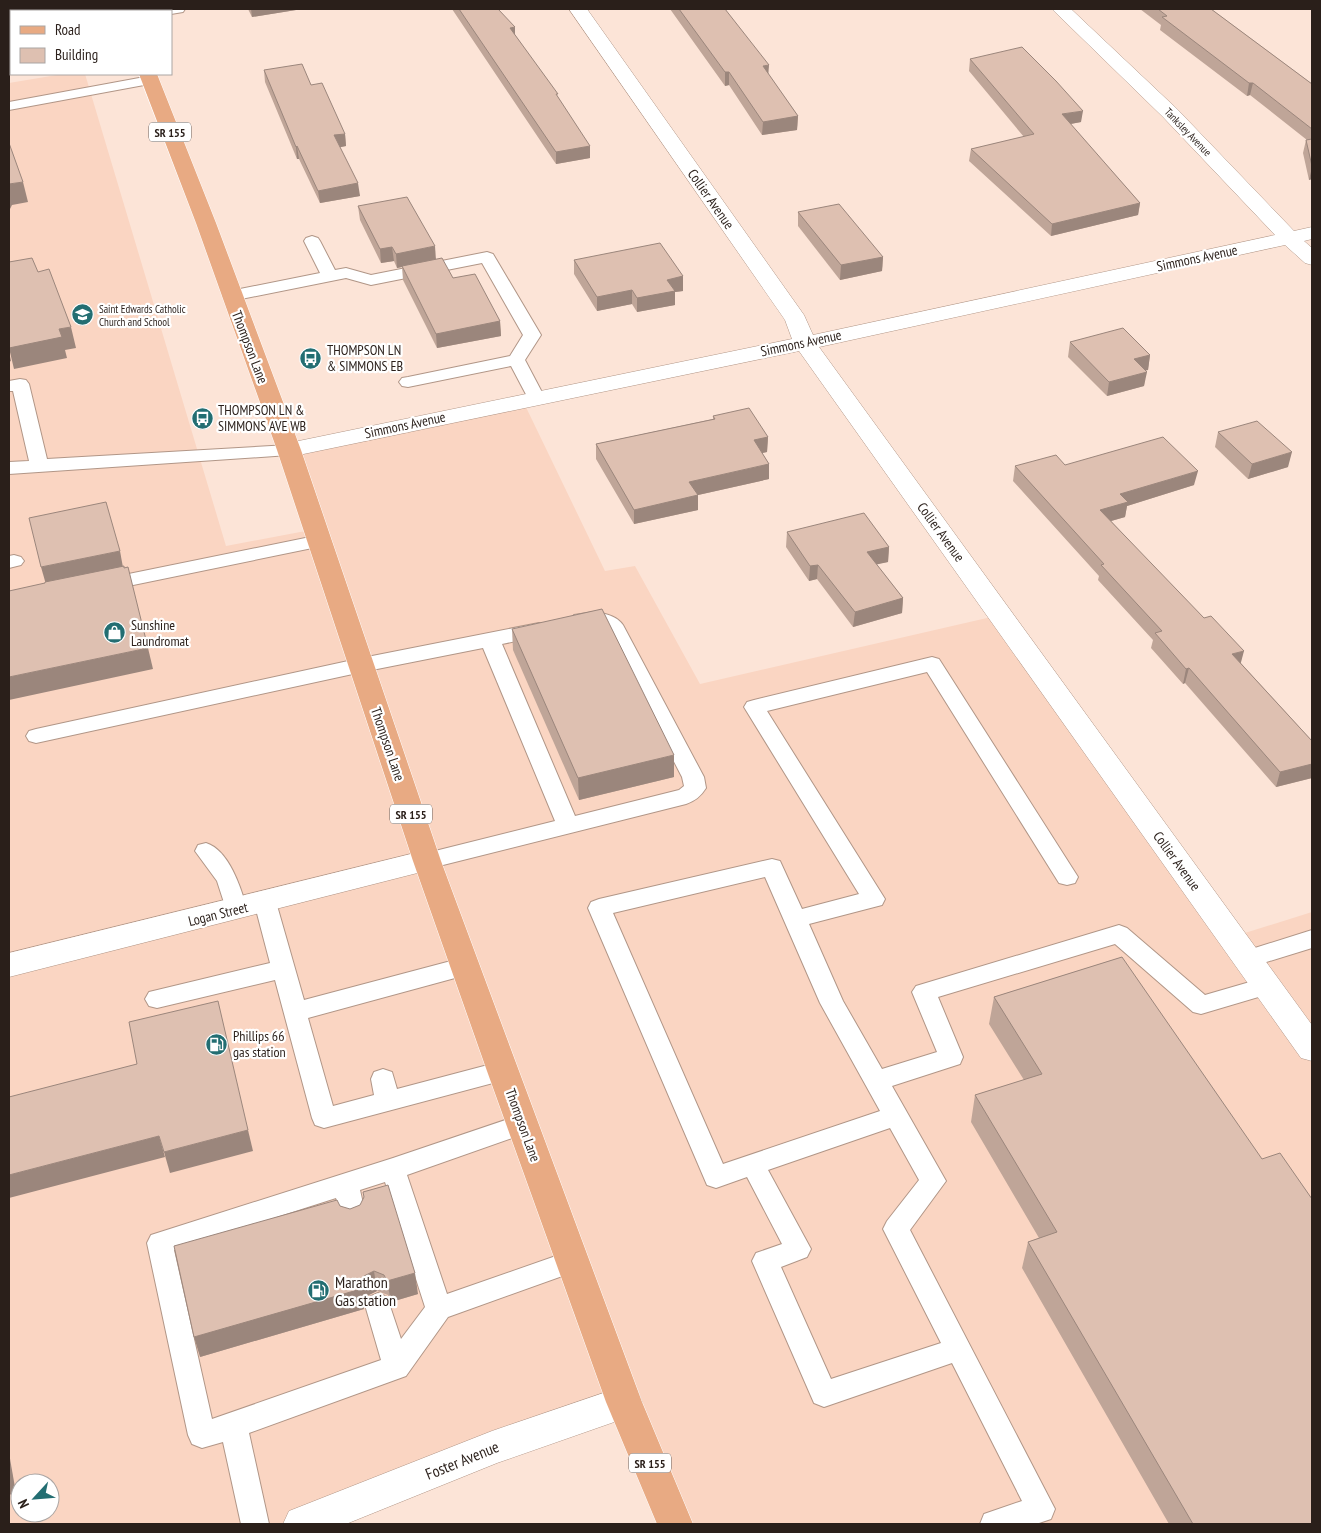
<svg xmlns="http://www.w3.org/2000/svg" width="1321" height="1533" font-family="'PT Sans Narrow',sans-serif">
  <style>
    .built { fill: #fad5c2; fill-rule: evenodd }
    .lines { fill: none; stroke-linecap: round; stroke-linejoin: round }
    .lane-casing { stroke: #b19687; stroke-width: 2 }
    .street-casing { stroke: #b19687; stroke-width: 1 }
    .secondary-casing { stroke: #b19687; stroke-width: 1 }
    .primary-casing { stroke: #fff; stroke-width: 1 }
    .lane { fill: #fff; fill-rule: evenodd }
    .street { fill: #fff; fill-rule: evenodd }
    .secondary { fill: #fff; fill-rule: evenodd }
    .primary { fill: #e8aa83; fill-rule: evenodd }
    .wall { fill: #bfa598 }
    .shaded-wall { fill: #9b867c }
    .building { fill: #dec0b1; stroke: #9b867c }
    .labels { text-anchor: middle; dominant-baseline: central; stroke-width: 4.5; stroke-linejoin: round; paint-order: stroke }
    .far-street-label { font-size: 11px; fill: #2a1f1a; stroke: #fff }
    .far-poi-label { font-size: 11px; fill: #2a1f1a; stroke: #fff; text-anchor: start }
    .shield { fill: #fff; stroke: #6a625f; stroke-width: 1 }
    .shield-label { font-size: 12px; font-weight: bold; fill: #2a1f1a }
    .street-label { font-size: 14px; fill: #2a1f1a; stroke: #fff }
    .poi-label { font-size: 14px; fill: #2a1f1a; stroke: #fff; text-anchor: start }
    .near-poi-label { font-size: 16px; fill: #2a1f1a; stroke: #fff; text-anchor: start }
    .near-street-label { font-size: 16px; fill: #2a1f1a; stroke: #fff }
  </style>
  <rect width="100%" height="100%" fill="#fce4d7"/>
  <path class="built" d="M63 74H85L226 546 316 529 289 450 523 401 605 571 635 566 700 684 1000 615 1232 937 1312 912V1524H675L624 1402 492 1448 302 1524H9V83ZM20 1483H50V1513H20Z"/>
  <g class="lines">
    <defs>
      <g id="lane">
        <polygon points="157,9 185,9 183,12 171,14 171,11 155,11"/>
        <polygon points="150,76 155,77 157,80 155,83 9,110 9,102"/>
        <polygon points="312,236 318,238 320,241 335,270 346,268 371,275 487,252 493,254 541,335 525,360 545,398 542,402 536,403 530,402 511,366 408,387 402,386 399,382 402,378 408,377 510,356 523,335 482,263 371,285 346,278 231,301 225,300 223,296 225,292 320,273 304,241 306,238"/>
        <polygon points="20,379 26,380 29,384 47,459 289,445 295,446 298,450 295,454 289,455 9,474 9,462 29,461 13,391 9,391 9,381"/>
        <polygon points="320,535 327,537 330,541 327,545 104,591 97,589 94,585 97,581 104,579"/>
        <polygon points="14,555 21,557 24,561 21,565 9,568 9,556"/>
        <path d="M594 612C604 613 617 616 623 625L704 777 706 788C701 796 695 801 686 804L427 869 419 867 416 861 419 855 555 821 483 648 362 672 36 743 29 741 26 736 29 731 36 729 362 658 539 623 546 625 549 630 546 635 502 644 575 816 679 790 684 786 682 777 605 629C594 623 585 628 574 625L571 620 574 615Z"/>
        <path d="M932 657 939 659 1078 877 1075 883 1067 885 1059 883 927 672 767 711 885 899 882 905 809 924 843 1001 882 1069 937 1052 912 992 916 986 1119 925 1127 928 1205 995 1267 977 1275 980 1279 986 1275 992 1201 1014 1193 1012 1115 944 938 997 963 1057 960 1064 892 1086 946 1181 910 1230 1055 1509 1051 1519 1036 1524H980L984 1514 1022 1501 952 1363 824 1407 814 1403 752 1261 756 1253 782 1244 747 1177 716 1188 707 1185 588 908 591 902 599 899 772 859 780 861 802 909 859 894 744 707 747 702 754 700ZM765 877 820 1003 880 1111 723 1164 613 913ZM890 1128 919 1180 887 1221 883 1229 941 1343 831 1379 781 1267 807 1257 811 1249 768 1170Z"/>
        <path d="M206 843C229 850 241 888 247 909L244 915 236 918 228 915 217 881 195 851 198 845Z"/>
        <polygon points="265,894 273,896 276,902 304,1000 466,957 474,960 478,966 474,972 466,975 308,1018 333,1106 374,1095 371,1079 374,1072 383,1069 392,1072 397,1089 503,1061 512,1064 515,1071 512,1078 324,1128 315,1125 312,1118 275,980 157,1008 149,1006 145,999 149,992 270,963 254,902 257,896"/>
        <polygon points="1312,930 1312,948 1247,968 1239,965 1235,959 1239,953"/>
        <path d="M523 1114 532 1117 535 1124 532 1131 407 1175 447 1294 573 1250 582 1253 586 1261 582 1269 448 1317 406 1376 249 1433 269 1524H241L223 1442 202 1448 192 1444 188 1435 147 1243 151 1235 393 1158ZM385 1182 425 1307 401 1339 387 1297 378 1293 369 1297 365 1305 381 1360 212 1419 174 1250 336 1198 344 1225 353 1228 362 1225 366 1217 360 1190Z"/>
      </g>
      <g id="street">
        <polygon points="569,9 587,9 804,315 813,335 1275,235 1163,117 1052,9 1071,9 1177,109 1294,231 1312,227 1312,239 1304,241 1312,248 1312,265 1305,263 1285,245 819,347 1312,1025 1312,1061 1301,1058 799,351 289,457 281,455 277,450 281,445 289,443 792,339 785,320"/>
        <polygon points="427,850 437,854 441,861 437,868 9,977 9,953"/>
      </g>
      <polygon id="secondary" points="624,1386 637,1390 642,1402 637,1414 497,1463 346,1524 283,1524 289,1511 492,1431"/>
      <g id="primary">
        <polygon points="114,9 132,9 133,11 115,11"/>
        <polygon points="139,74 157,74 216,223 301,450 441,861 519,1071 642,1402 693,1524 657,1524 606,1402 487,1071 413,861 277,450 196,223"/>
      </g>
    </defs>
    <use href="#lane" class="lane-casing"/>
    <use href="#street" class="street-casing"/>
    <use href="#secondary" class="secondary-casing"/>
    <use href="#primary" class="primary-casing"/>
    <use href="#lane" class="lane"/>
    <use href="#street" class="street"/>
    <use href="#secondary" class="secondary"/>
    <use href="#primary" class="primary"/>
  </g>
  <g class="wall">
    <polygon points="248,9 296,9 296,10 252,17"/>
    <polygon points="452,9 498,9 515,35 558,97 590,158 556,164"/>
    <polygon points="670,9 725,9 768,74 798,116 797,130 762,135 729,85 725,86"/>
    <polygon points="1140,9 1211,9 1312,84 1312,179 1309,180 1303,153 1306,140 1307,140 1250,95 1247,96 1160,30 1161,25"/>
    <polygon points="970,59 1081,122 1070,124 1140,203 1138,215 1051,236 969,161 971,149 1024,137 969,71"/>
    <polygon points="264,70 345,134 346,146 340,147 360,196 320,203 299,159 297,159 265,82"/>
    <polygon points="358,206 436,260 453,278 500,321 501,336 437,348 403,280 402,267 397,268 394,261 381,263 360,220"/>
    <polygon points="798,212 883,257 882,271 840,280 798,226"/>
    <polygon points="574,260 683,276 683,291 675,292 675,305 637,312 632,304 597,311 574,274"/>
    <polygon points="1070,342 1150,355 1148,370 1146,370 1144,386 1107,396 1068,357"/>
    <polygon points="713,416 768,437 767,452 762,453 769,464 769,479 698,495 698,510 634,524 596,459 596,444 713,419"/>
    <polygon points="1218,432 1288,467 1248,479 1215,447"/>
    <polygon points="1065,465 1194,485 1127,506 1125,517 1111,521 1312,741 1312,778 1276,787 1185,683 1183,684 1151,648 1153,640 1098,580 1099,576 1013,481 1015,466"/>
    <polygon points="787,532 889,547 888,562 876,564 903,598 902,613 853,627 817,579 809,581 786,547"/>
    <polygon points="512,629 674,777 579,800 513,650"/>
    <polygon points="1122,957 1312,1524 1169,1524 1022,1268 1028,1242 1039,1238 971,1122 975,1095 1024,1080 989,1024 994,997"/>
    <polygon points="340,1206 418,1294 391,1302 388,1295 377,1291 367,1296 363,1304 364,1309 200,1357"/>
  </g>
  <g class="shaded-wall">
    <polygon points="251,9 296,9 296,10 252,17"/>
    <polygon points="515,27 515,39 510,28"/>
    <polygon points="769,65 768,79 763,66"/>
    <polygon points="725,72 729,72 729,85 725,86"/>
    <polygon points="1249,83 1253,83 1250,95 1247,96"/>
    <polygon points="1083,111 1081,122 1060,126 1062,114"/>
    <polygon points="798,116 797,130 762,135 763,122"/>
    <polygon points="345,134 346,146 336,148 334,135"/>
    <polygon points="297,146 299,159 297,159 296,147"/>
    <polygon points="590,146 590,158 556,164 556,152"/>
    <polygon points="1312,167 1312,179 1309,180"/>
    <polygon points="23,182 28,202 12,205 9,211 9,184"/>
    <polygon points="358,183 360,196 320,203 318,191"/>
    <polygon points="1140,203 1138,215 1051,236 1052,224"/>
    <polygon points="435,246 436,260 397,268 396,254"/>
    <polygon points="392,247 394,261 381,263 380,249"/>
    <polygon points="883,257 882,271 840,280 841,265"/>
    <polygon points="683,276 683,291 675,292 675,305 637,312 637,298 667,280"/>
    <polygon points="632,290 632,304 597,311 597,297"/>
    <polygon points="500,321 501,336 437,348 436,334"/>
    <polygon points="71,327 76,348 65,350 67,358 14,369 9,348 59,329"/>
    <polygon points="9,351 11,361 9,362"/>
    <polygon points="1150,355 1148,370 1132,374 1134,359"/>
    <polygon points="1147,372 1144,386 1107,396 1109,382"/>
    <polygon points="768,437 767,452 753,455 754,440"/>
    <polygon points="1292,452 1288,467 1248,479 1252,464"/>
    <polygon points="769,464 769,479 689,497 689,482"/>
    <polygon points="1198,471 1194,485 1127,506 1125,517 1097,525 1100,510 1120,494"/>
    <polygon points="698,495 698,510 634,524 634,510"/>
    <polygon points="889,547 888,562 865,567 867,552"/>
    <polygon points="120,551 124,573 47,588 41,567"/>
    <polygon points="818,565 817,579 809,581 810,566"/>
    <polygon points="903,598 902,613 853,627 855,612"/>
    <polygon points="148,648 153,669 9,700 9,677"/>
    <polygon points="1244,651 1240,666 1232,654"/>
    <polygon points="1189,668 1185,683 1183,684 1186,669"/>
    <polygon points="674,755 674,777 579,800 578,778"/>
    <polygon points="1312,764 1312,778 1276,787 1280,772"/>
    <polygon points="248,1130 253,1151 170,1173 164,1152"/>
    <polygon points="159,1136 165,1157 9,1198 9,1175"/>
    <polygon points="374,1271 377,1291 367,1296 363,1304 364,1309 200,1357 194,1337 360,1284 364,1276"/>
    <polygon points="415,1273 418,1294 391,1302 387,1281"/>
    <polygon points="9,1453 16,1493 9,1495"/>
  </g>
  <g class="building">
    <polygon points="459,9 498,9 515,27 510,28 558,94 556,94 590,146 556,152"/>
    <polygon points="679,9 725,9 769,65 763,66 798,116 763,122 729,72 725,72"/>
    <polygon points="1158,9 1211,9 1312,84 1312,129 1253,83 1249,83 1162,17 1167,16"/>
    <polygon points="1022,47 1056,81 1083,111 1062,114 1140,203 1052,224 971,149 1034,134 970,59"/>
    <polygon points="302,64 311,85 322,83 345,134 334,135 358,183 318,191 297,146 296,147 264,70"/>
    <polygon points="1312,139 1312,166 1306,140"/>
    <polygon points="9,143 23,182 9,184"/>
    <polygon points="407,197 435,246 396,254 392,247 380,249 358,206"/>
    <polygon points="839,204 883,257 841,265 798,212"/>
    <polygon points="660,243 683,276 667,280 675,291 637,298 632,290 597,297 574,260"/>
    <polygon points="32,258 38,272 49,269 71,327 59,329 62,337 9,348 9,262"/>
    <polygon points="442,258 453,278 475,274 500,321 436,334 402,266"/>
    <polygon points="1123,328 1150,355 1134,359 1147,372 1109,382 1070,342"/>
    <polygon points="749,408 768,437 754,440 769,464 689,482 698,495 634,510 596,444 715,419 713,416"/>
    <polygon points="1257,421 1292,452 1252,464 1218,432"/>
    <polygon points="1163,437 1198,471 1120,494 1128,502 1100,510 1204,618 1211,616 1244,651 1232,654 1312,741 1312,764 1280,772 1189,668 1186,669 1155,633 1162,631 1101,565 1104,564 1015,466 1056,455 1065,465"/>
    <polygon points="106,502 120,551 41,567 29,518"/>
    <polygon points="864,513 889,547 867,552 903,598 855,612 818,565 810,566 787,532"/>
    <polygon points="124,566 124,568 128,567 148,648 9,677 9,591 45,583 45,582"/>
    <polygon points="602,609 674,755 578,778 512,629"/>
    <polygon points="1122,957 1262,1159 1280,1153 1312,1199 1312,1524 1193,1524 1028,1242 1057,1232 975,1095 1042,1074 994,997"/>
    <polygon points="218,1001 248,1130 164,1152 159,1136 9,1175 9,1097 137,1064 129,1022"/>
    <polygon points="388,1185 415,1273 387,1281 384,1275 374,1271 364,1276 360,1284 361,1289 194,1337 174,1246 337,1200 340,1206 350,1209 360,1205 364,1197 363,1192"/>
  </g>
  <defs>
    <symbol id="school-disc" viewBox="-11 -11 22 22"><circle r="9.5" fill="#236e72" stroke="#fff"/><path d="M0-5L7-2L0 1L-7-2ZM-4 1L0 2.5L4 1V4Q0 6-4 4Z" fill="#fff"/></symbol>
    <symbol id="bus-disc" viewBox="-11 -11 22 22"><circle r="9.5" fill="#236e72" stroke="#fff"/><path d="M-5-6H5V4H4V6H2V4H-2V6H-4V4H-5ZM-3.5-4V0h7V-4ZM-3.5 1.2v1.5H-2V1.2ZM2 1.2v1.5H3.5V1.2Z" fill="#fff"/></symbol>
    <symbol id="shop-disc" viewBox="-11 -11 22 22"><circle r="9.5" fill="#236e72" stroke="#fff"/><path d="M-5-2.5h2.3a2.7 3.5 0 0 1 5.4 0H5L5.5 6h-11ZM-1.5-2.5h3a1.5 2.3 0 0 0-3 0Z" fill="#fff"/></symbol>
    <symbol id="fuel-disc" viewBox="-11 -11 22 22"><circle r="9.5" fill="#236e72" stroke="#fff"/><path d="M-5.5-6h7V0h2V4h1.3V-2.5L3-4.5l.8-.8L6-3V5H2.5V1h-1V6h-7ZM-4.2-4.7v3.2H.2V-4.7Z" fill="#fff"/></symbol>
  </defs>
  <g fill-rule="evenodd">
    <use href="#school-disc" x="70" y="302" width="25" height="25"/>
    <use href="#bus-disc" x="298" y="346" width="25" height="25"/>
    <use href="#bus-disc" x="190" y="406" width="25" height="25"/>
    <use href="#shop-disc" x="102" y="620" width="25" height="25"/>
    <use href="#fuel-disc" x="204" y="1032" width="25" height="25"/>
    <use href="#fuel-disc" x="306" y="1278" width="25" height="25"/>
  </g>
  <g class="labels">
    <g class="far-street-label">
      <text transform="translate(1188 132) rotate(46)">Tanksley Avenue</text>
    </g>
    <g class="far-poi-label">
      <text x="99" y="309">Saint Edwards Catholic<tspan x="99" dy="13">Church and School</tspan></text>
    </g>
    <g class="shield">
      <rect x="149" y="122.5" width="42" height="19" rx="4"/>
      <rect x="390" y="804.5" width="42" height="19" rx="4"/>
      <rect x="629" y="1453.5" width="42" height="19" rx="4"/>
    </g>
    <g class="shield-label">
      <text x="170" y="132">SR 155</text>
      <text x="411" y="814">SR 155</text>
      <text x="650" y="1463">SR 155</text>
    </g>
    <g class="street-label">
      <text transform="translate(711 199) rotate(55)">Collier Avenue</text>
      <text transform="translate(1197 258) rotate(-12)">Simmons Avenue</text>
      <text transform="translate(801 343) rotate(-12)">Simmons Avenue</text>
      <text transform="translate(250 347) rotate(69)">Thompson Lane</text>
      <text transform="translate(405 425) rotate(-12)">Simmons Avenue</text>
      <text transform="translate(941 532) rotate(54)">Collier Avenue</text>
      <text transform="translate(388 744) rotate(71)">Thompson Lane</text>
      <text transform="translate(1177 861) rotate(54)">Collier Avenue</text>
      <text transform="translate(218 914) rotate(-14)">Logan Street</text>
      <text transform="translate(523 1125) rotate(70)">Thompson Lane</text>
    </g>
    <g class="poi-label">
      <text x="327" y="350">THOMPSON LN<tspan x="327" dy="16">&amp; SIMMONS EB</tspan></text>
      <text x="218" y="410">THOMPSON LN &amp;<tspan x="218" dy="16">SIMMONS AVE WB</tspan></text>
      <text x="131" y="625">Sunshine<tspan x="131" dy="16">Laundromat</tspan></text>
      <text x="233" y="1036">Phillips 66<tspan x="233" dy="16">gas station</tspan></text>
    </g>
    <g class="near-poi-label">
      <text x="335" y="1282">Marathon<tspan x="335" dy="18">Gas station</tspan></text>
    </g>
    <g class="near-street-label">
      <text transform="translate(462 1460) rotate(-22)">Foster Avenue</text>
    </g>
  </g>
  <rect width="1321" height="1533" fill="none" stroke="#2a1f1a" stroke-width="20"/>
  <rect x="10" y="10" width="162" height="65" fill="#ffffff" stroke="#aaa5a3"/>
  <rect x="20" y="26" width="25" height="8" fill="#e8aa83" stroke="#aaa5a3"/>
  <text x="55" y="35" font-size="15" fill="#2a1f1a">Road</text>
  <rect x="20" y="48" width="25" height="15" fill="#dec0b1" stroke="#aaa5a3"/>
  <text x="55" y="60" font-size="15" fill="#2a1f1a">Building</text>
  <g transform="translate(35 1498) rotate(244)"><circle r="24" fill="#ffffff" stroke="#aaa5a3"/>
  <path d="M0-4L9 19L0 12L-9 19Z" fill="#236e72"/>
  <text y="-8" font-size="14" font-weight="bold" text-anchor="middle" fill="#2a1f1a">N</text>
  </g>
</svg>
